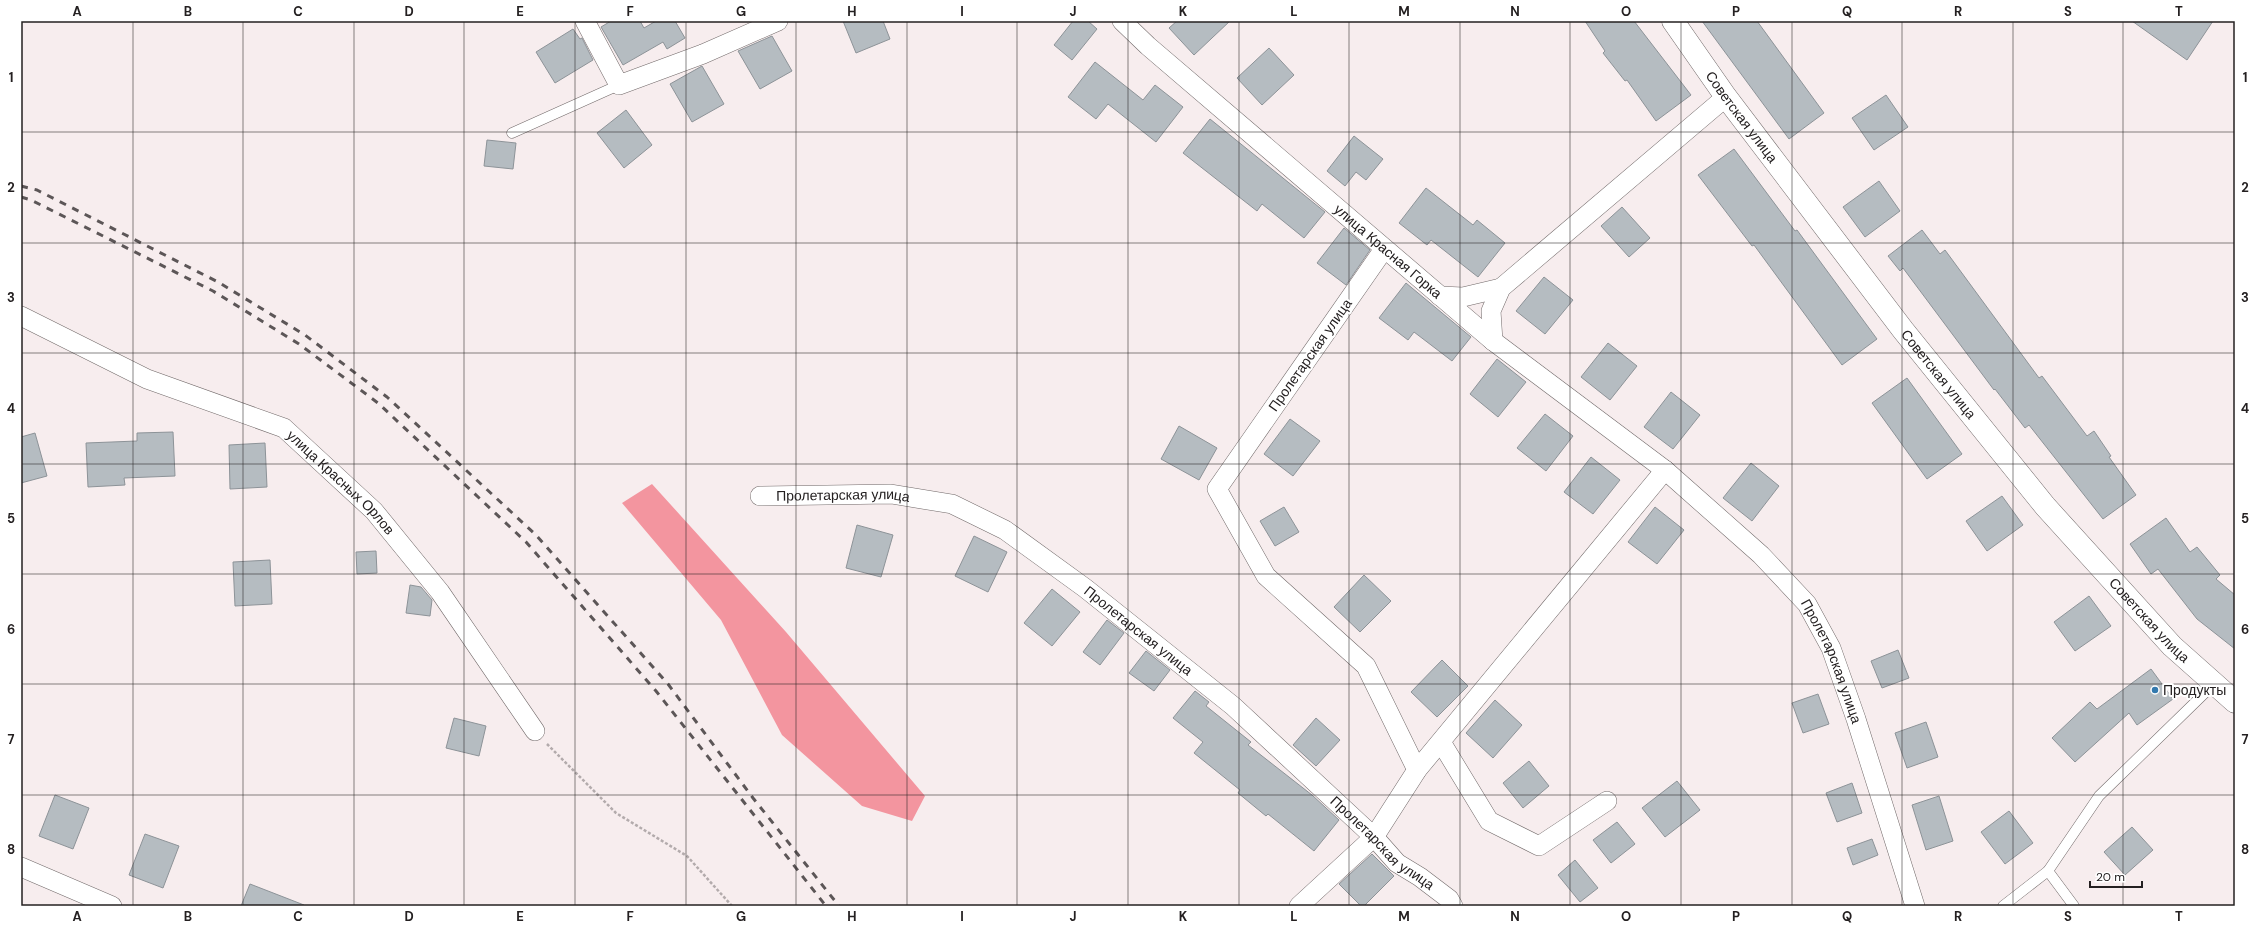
<svg xmlns="http://www.w3.org/2000/svg" width="2256" height="927" font-family="'DM Sans',sans-serif">
  <style>
    .forest { fill: #f3959f }
    .building { fill: #b5bcc1; stroke: #8d9398 }
    .lines { fill: none; stroke-linecap: round; stroke-linejoin: round }
    .lane-casing { stroke: #716969; stroke-width: 11 }
    .street-casing { stroke: #716969; stroke-width: 20 }
    .secondary-casing { stroke: #716969; stroke-width: 23 }
    .path { stroke: #b3abac; stroke-width: 2.5; stroke-dasharray: 3 2; stroke-linecap: butt }
    .lane { stroke: #fff; stroke-width: 10 }
    .street { stroke: #fff; stroke-width: 19 }
    .secondary { stroke: #fff; stroke-width: 22 }
    .rail { stroke: #5c5657; stroke-width: 3; stroke-dasharray: 7 7; stroke-linecap: butt }
    .grid { fill: none; stroke: #242021; stroke-width: 1; stroke-opacity: 0.55 }
    .poi-dot { fill: #3379ae; stroke: #fff; stroke-width: 1.5 }
    .labels { text-anchor: middle; dominant-baseline: central; stroke-width: 4; stroke-linejoin: round; paint-order: stroke }
    .street-label { font-size: 14px; fill: #242021; stroke: #fff }
    .poi-label { font-size: 14px; fill: #242021; stroke: #fff; text-anchor: start }
    .neatline { fill: none; stroke: #242021; stroke-width: 1.5 }
    .grid-label { font-size: 13px; text-anchor: middle; font-weight: bold; fill: #242021 }
  </style>
  <rect width="100%" height="100%" fill="#f7edee"/>
  <polygon class="forest" points="652,484 786,632 925,796 912,821 862,806 782,735 721,620 622,503"/>
  <g class="building">
    <polygon points="611,21 640,21 644,28 656,21 675,21 685,38 667,49 663,42 623,65 601,27"/>
    <polygon points="843,21 883,21 890,39 856,53"/>
    <polygon points="1073,21 1088,21 1097,29 1072,60 1054,45"/>
    <polygon points="1177,21 1230,21 1194,55 1169,28"/>
    <polygon points="1585,21 1634,21 1691,95 1656,121 1627,80 1625,81 1603,53 1605,51"/>
    <polygon points="1702,21 1757,21 1824,113 1789,139"/>
    <polygon points="2132,21 2213,21 2187,60"/>
    <polygon points="573,29 580,39 582,38 593,60 555,83 536,52"/>
    <polygon points="772,36 792,71 760,89 738,51"/>
    <polygon points="1269,48 1294,75 1262,105 1237,78"/>
    <polygon points="1095,62 1143,100 1155,85 1183,107 1156,142 1108,104 1096,119 1068,97"/>
    <polygon points="702,66 724,104 692,122 670,84"/>
    <polygon points="1886,95 1908,127 1874,150 1852,118"/>
    <polygon points="626,110 652,145 624,168 597,133"/>
    <polygon points="1210,119 1325,212 1304,238 1262,204 1257,211 1183,153"/>
    <polygon points="1354,136 1383,159 1366,180 1356,172 1345,186 1327,171"/>
    <polygon points="487,140 516,143 513,169 484,166"/>
    <polygon points="1734,149 1795,231 1797,230 1877,339 1842,365 1754,245 1752,246 1698,175"/>
    <polygon points="1879,181 1900,211 1865,237 1843,207"/>
    <polygon points="1426,188 1473,225 1477,220 1505,243 1478,277 1431,240 1427,245 1399,223"/>
    <polygon points="1622,207 1650,238 1629,257 1601,226"/>
    <polygon points="1344,228 1370,250 1346,285 1317,263"/>
    <polygon points="1922,230 1940,254 1945,250 2039,378 2042,376 2087,436 2094,431 2111,456 2109,457 2136,495 2103,519 2029,425 2025,428 1995,389 1994,390 1903,268 1900,271 1888,256"/>
    <polygon points="1544,277 1573,300 1545,334 1516,311"/>
    <polygon points="1406,283 1471,337 1452,361 1414,332 1408,340 1379,318"/>
    <polygon points="1608,343 1637,366 1610,400 1581,377"/>
    <polygon points="1497,359 1526,382 1498,417 1470,394"/>
    <polygon points="1907,378 1962,454 1927,479 1872,403"/>
    <polygon points="1671,392 1700,415 1673,449 1644,427"/>
    <polygon points="1545,414 1573,436 1546,471 1517,448"/>
    <polygon points="1290,419 1320,441 1293,476 1264,454"/>
    <polygon points="1179,426 1217,448 1199,480 1161,459"/>
    <polygon points="173,432 175,476 124,478 125,485 88,487 86,443 137,441 137,433"/>
    <polygon points="35,433 47,476 21,483 21,437"/>
    <polygon points="265,443 267,487 230,489 229,445"/>
    <polygon points="1591,457 1620,480 1593,514 1564,492"/>
    <polygon points="1751,463 1779,486 1752,521 1723,498"/>
    <polygon points="2002,496 2023,525 1987,551 1966,521"/>
    <polygon points="1284,507 1299,532 1275,546 1260,521"/>
    <polygon points="1655,507 1684,530 1657,564 1628,542"/>
    <polygon points="2166,518 2190,552 2197,547 2220,575 2216,579 2235,595 2235,649 2197,619 2158,569 2151,574 2130,544"/>
    <polygon points="857,525 893,535 881,577 846,568"/>
    <polygon points="974,536 1007,552 988,592 955,576"/>
    <polygon points="376,551 377,573 357,574 356,552"/>
    <polygon points="270,560 272,604 235,606 233,562"/>
    <polygon points="1364,575 1391,601 1360,632 1334,607"/>
    <polygon points="410,585 421,587 432,600 430,616 406,613"/>
    <polygon points="1052,589 1080,612 1052,646 1024,623"/>
    <polygon points="2089,596 2111,626 2075,651 2054,622"/>
    <polygon points="1107,620 1124,633 1100,665 1083,652"/>
    <polygon points="1898,650 1909,678 1882,688 1871,661"/>
    <polygon points="1146,651 1170,670 1154,691 1129,673"/>
    <polygon points="1442,660 1468,686 1437,717 1411,692"/>
    <polygon points="2151,669 2173,699 2137,725 2129,713 2075,762 2052,738 2090,702 2097,709"/>
    <polygon points="1195,691 1209,702 1206,706 1251,742 1248,745 1312,795 1339,820 1314,851 1268,814 1266,816 1238,793 1240,790 1194,753 1203,742 1173,718"/>
    <polygon points="1818,694 1829,724 1803,733 1792,703"/>
    <polygon points="1495,700 1522,725 1493,758 1466,733"/>
    <polygon points="454,718 486,726 479,756 446,748"/>
    <polygon points="1316,718 1340,740 1316,766 1293,745"/>
    <polygon points="1926,722 1938,757 1907,768 1895,733"/>
    <polygon points="1529,761 1549,786 1523,808 1503,783"/>
    <polygon points="1677,781 1700,810 1665,837 1642,808"/>
    <polygon points="1852,783 1862,813 1837,822 1826,793"/>
    <polygon points="55,795 89,808 73,849 39,836"/>
    <polygon points="1939,796 1953,841 1926,850 1912,805"/>
    <polygon points="2009,811 2033,843 2005,864 1981,832"/>
    <polygon points="1617,822 1635,844 1611,863 1593,840"/>
    <polygon points="2132,827 2153,850 2125,875 2104,852"/>
    <polygon points="145,834 179,846 163,888 129,875"/>
    <polygon points="1872,839 1878,855 1853,865 1847,848"/>
    <polygon points="1372,854 1394,876 1364,906 1361,906 1339,884"/>
    <polygon points="1575,860 1598,888 1580,902 1558,875"/>
    <polygon points="250,884 304,905 304,906 241,906"/>
  </g>
  <g class="lines">
    <defs>
      <g id="lane">
        <polyline points="512,133 619,85"/>
        <polyline points="2048,871 2074,906"/>
        <polyline points="2003,906 2048,871 2099,796 2214,684"/>
      </g>
      <g id="street">
        <polyline points="585,21 619,85 703,54 778,21"/>
        <path id="s1" d="M1122 21 1148 46 1493 341 1665 470 1761 555 1807 604 1831 648 1856 719 1915 906"/>
        <polyline points="1384,249 1217,489 1266,576 1366,666 1417,770"/>
        <polyline points="1440,296 1463,297 1501,288"/>
        <path id="s2" d="M21 316 147 379 284 428 374 511 440 592 535 731"/>
        <polyline points="1493,341 1491,311 1501,288 1726,97"/>
        <path id="s3" d="M760 496 891 494 952 504 1005 530 1085 588 1233 706 1374 837 1397 863 1420 877 1449 899 1453 906"/>
        <polyline points="1441,742 1489,821 1539,846 1607,801"/>
        <polyline points="21,867 112,906"/>
        <polyline points="1299,906 1374,837 1417,770 1665,470"/>
      </g>
      <g id="secondary">
        <path id="s4" d="M1673 21 1726 97 1903 330 2045 506 2172 646 2235 702"/>
      </g>
    </defs>
    <use href="#lane" class="lane-casing"/>
    <use href="#street" class="street-casing"/>
    <use href="#secondary" class="secondary-casing"/>
    <polyline class="path" points="547,744 616,813 687,856 732,906"/>
    <use href="#lane" class="lane"/>
    <use href="#street" class="street"/>
    <use href="#secondary" class="secondary"/>
    <g class="rail">
      <polyline points="21,186 37,190 218,282 305,335 387,397 535,534 668,684 753,798 839,906"/>
      <polyline points="21,197 31,200 213,291 299,344 378,403 526,542 656,691 826,906"/>
    </g>
  </g>
  <path class="grid" d="M133 21V906M243 21V906M354 21V906M464 21V906M575 21V906M686 21V906M796 21V906M907 21V906M1017 21V906M1128 21V906M1239 21V906M1349 21V906M1460 21V906M1570 21V906M1681 21V906M1792 21V906M1902 21V906M2013 21V906M2123 21V906M21 132H2235M21 243H2235M21 353H2235M21 464H2235M21 574H2235M21 684H2235M21 795H2235"/>
  <circle class="poi-dot" cx="2155" cy="690" r="4"/>
  <g class="labels">
    <g class="street-label">
      <text stroke="none"><textPath href="#s4" startOffset="118">Советская улица</textPath></text>
      <text stroke="none"><textPath href="#s1" startOffset="352">улица Красная Горка</textPath></text>
      <text transform="translate(1310 355) rotate(-55)">Пролетарская улица</text>
      <text stroke="none"><textPath href="#s4" startOffset="442">Советская улица</textPath></text>
      <text stroke="none"><textPath href="#s2" startOffset="365">улица Красных Орлов</textPath></text>
      <text stroke="none"><textPath href="#s3" startOffset="83">Пролетарская улица</textPath></text>
      <text stroke="none"><textPath href="#s4" startOffset="766">Советская улица</textPath></text>
      <text stroke="none"><textPath href="#s3" startOffset="419">Пролетарская улица</textPath></text>
      <text stroke="none"><textPath href="#s1" startOffset="963">Пролетарская улица</textPath></text>
      <text stroke="none"><textPath href="#s3" startOffset="743">Пролетарская улица</textPath></text>
    </g>
    <g class="poi-label">
      <text x="2163" y="690">Продукты</text>
    </g>
  </g>
  <rect width="2256" height="927" fill="none" stroke="#ffffff" stroke-width="44"/>
  <path d="M2090 881v6h52v-6" fill="none" stroke="#242021" stroke-width="2"/>
  <text x="2096" y="881" font-size="12" fill="#242021" stroke="#ffffff" stroke-width="3" paint-order="stroke">20 m</text>
  <rect x="22" y="22" width="2212" height="883" class="neatline"/>
  <g class="grid-label">
    <text x="77" y="16">A</text>
    <text x="188" y="16">B</text>
    <text x="298" y="16">C</text>
    <text x="409" y="16">D</text>
    <text x="520" y="16">E</text>
    <text x="630" y="16">F</text>
    <text x="741" y="16">G</text>
    <text x="852" y="16">H</text>
    <text x="962" y="16">I</text>
    <text x="1073" y="16">J</text>
    <text x="1183" y="16">K</text>
    <text x="1294" y="16">L</text>
    <text x="1404" y="16">M</text>
    <text x="1515" y="16">N</text>
    <text x="1626" y="16">O</text>
    <text x="1736" y="16">P</text>
    <text x="1847" y="16">Q</text>
    <text x="1958" y="16">R</text>
    <text x="2068" y="16">S</text>
    <text x="2179" y="16">T</text>
    <text x="11" y="82">1</text>
    <text x="2245" y="82">1</text>
    <text x="11" y="192">2</text>
    <text x="2245" y="192">2</text>
    <text x="11" y="302">3</text>
    <text x="2245" y="302">3</text>
    <text x="11" y="413">4</text>
    <text x="2245" y="413">4</text>
    <text x="11" y="523">5</text>
    <text x="2245" y="523">5</text>
    <text x="11" y="634">6</text>
    <text x="2245" y="634">6</text>
    <text x="11" y="744">7</text>
    <text x="2245" y="744">7</text>
    <text x="11" y="854">8</text>
    <text x="2245" y="854">8</text>
    <text x="77" y="921">A</text>
    <text x="188" y="921">B</text>
    <text x="298" y="921">C</text>
    <text x="409" y="921">D</text>
    <text x="520" y="921">E</text>
    <text x="630" y="921">F</text>
    <text x="741" y="921">G</text>
    <text x="852" y="921">H</text>
    <text x="962" y="921">I</text>
    <text x="1073" y="921">J</text>
    <text x="1183" y="921">K</text>
    <text x="1294" y="921">L</text>
    <text x="1404" y="921">M</text>
    <text x="1515" y="921">N</text>
    <text x="1626" y="921">O</text>
    <text x="1736" y="921">P</text>
    <text x="1847" y="921">Q</text>
    <text x="1958" y="921">R</text>
    <text x="2068" y="921">S</text>
    <text x="2179" y="921">T</text>
  </g>
</svg>
